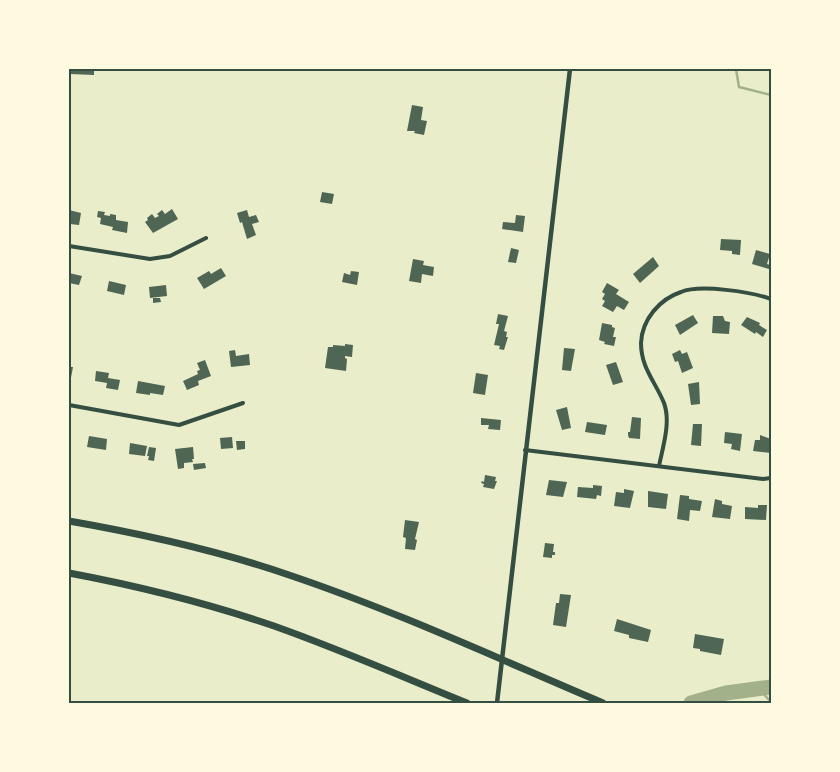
<svg xmlns="http://www.w3.org/2000/svg" width="840" height="772" font-family="Inter,sans-serif">
  <style>
    .lines { fill: none; stroke-linecap: round; stroke-linejoin: round }
    .stream { stroke: #a3b18a; stroke-width: 2.5 }
    .river { stroke: #a3b18a; stroke-width: 15 }
    .building { fill: #4f6655 }
    .minor { stroke: #344e41; stroke-width: 4 }
    .tertiary { stroke: #344e41; stroke-width: 4.5 }
    .motorway { stroke: #344e41; stroke-width: 7 }
    .neatline { fill: none; stroke: #344e41; stroke-width: 2 }
  </style>
  <rect width="100%" height="100%" fill="#e9edc9"/>
  <g class="lines">
    <g class="stream">
      <polyline points="736,69 739,87 771,95"/>
      <polyline points="759,689 771,702"/>
    </g>
    <polyline class="river" points="691,703 726,693 771,687"/>
  </g>
  <g class="building">
    <polygon points="70,69 94,69 94,75 70,74"/>
    <polygon points="412,105 423,107 421,120 427,121 424,135 414,133 415,131 407,131"/>
    <polygon points="322,192 334,194 332,204 320,202"/>
    <polygon points="172,209 178,219 153,233 145,222 148,220 147,218 152,214 155,218 159,216 157,214 162,210 165,214"/>
    <polygon points="69,210 81,213 79,225 70,224"/>
    <polygon points="247,210 249,217 256,215 259,222 252,224 256,235 247,239 242,222 240,223 237,213"/>
    <polygon points="98,211 105,212 104,215 110,216 110,214 116,215 116,220 128,222 127,233 112,230 113,227 100,224 101,218 97,217"/>
    <polygon points="516,215 525,216 523,232 502,229 503,222 515,223"/>
    <polygon points="721,239 741,240 740,255 732,254 732,251 720,250"/>
    <polygon points="511,248 519,250 516,263 508,262"/>
    <polygon points="756,250 770,254 767,264 770,265 769,269 752,264"/>
    <polygon points="653,257 659,266 640,283 633,274"/>
    <polygon points="413,259 424,261 423,265 434,267 433,276 422,274 421,283 409,281"/>
    <polygon points="221,268 226,276 204,289 197,278 209,271 211,274"/>
    <polygon points="351,271 359,272 357,285 342,282 344,273 350,275"/>
    <polygon points="69,273 82,276 79,285 69,283"/>
    <polygon points="109,281 126,285 124,295 107,291"/>
    <polygon points="607,283 619,290 616,294 629,302 624,310 617,306 613,312 602,306 605,301 602,299 605,294 602,292"/>
    <polygon points="166,285 167,296 150,298 149,287"/>
    <polygon points="153,298 160,298 161,302 153,303"/>
    <polygon points="498,314 508,316 504,331 507,332 506,337 508,337 504,350 499,349 500,346 494,345 499,324 496,324"/>
    <polygon points="693,315 698,323 680,335 675,325"/>
    <polygon points="713,316 723,316 725,321 730,322 729,334 712,333"/>
    <polygon points="747,317 760,323 759,325 767,330 763,337 756,332 755,334 741,325"/>
    <polygon points="602,323 612,325 612,327 615,328 613,337 616,337 614,346 604,344 605,342 599,340"/>
    <polygon points="345,344 353,345 352,357 345,356 345,358 347,359 346,371 325,368 328,347 333,347 333,345 345,346"/>
    <polygon points="564,348 575,349 571,371 562,370"/>
    <polygon points="235,350 236,356 249,354 250,365 231,367 229,351"/>
    <polygon points="680,350 682,354 687,352 693,368 682,373 678,361 675,362 672,354"/>
    <polygon points="205,360 211,376 198,381 199,385 187,390 183,381 198,374 197,371 200,370 197,363"/>
    <polygon points="616,362 623,382 613,385 606,365"/>
    <polygon points="69,367 73,367 70,383 69,383"/>
    <polygon points="96,371 109,373 108,378 120,380 118,390 106,388 107,383 95,381"/>
    <polygon points="476,373 488,375 485,395 473,393"/>
    <polygon points="138,381 165,386 163,395 150,393 150,395 136,393"/>
    <polygon points="699,382 700,404 691,405 688,384"/>
    <polygon points="567,407 571,428 562,430 556,410"/>
    <polygon points="632,417 641,418 640,439 629,438 628,435 628,432 630,432"/>
    <polygon points="481,418 501,420 500,430 488,429 489,425 481,425"/>
    <polygon points="587,422 607,425 605,435 585,432"/>
    <polygon points="693,424 702,424 701,446 691,445"/>
    <polygon points="725,432 742,434 740,451 731,449 732,444 724,443"/>
    <polygon points="760,435 771,439 771,453 753,451 755,440 760,440"/>
    <polygon points="89,436 107,439 106,450 87,447"/>
    <polygon points="232,437 233,448 221,449 220,438"/>
    <polygon points="236,441 245,441 245,449 237,450"/>
    <polygon points="130,443 147,446 145,456 129,454"/>
    <polygon points="149,447 156,448 154,461 148,460 149,456 147,456"/>
    <polygon points="193,447 194,459 192,459 193,462 184,463 184,468 178,469 175,449"/>
    <polygon points="205,463 206,468 194,470 193,464"/>
    <polygon points="485,475 496,477 495,481 497,481 494,489 483,487 484,484 481,483 482,481 484,482"/>
    <polygon points="549,480 567,482 563,497 546,495"/>
    <polygon points="593,485 602,486 601,496 597,495 596,499 577,497 578,487 593,488"/>
    <polygon points="624,489 634,491 630,508 614,506 616,492 624,493"/>
    <polygon points="648,491 668,494 666,509 648,507"/>
    <polygon points="680,495 689,496 689,499 702,501 700,511 690,510 689,521 677,519"/>
    <polygon points="715,499 722,501 722,504 732,506 730,519 712,517"/>
    <polygon points="758,505 767,505 766,520 745,519 745,507 758,508"/>
    <polygon points="405,520 419,522 415,539 417,540 415,550 405,549 406,538 403,537"/>
    <polygon points="545,543 554,544 553,552 555,552 555,555 552,555 552,558 543,557"/>
    <polygon points="560,594 571,595 566,627 553,625 556,603 559,603"/>
    <polygon points="617,619 651,630 648,642 629,638 629,635 614,631"/>
    <polygon points="695,634 724,639 721,655 700,651 700,649 693,648"/>
  </g>
  <g class="lines">
    <g class="minor">
      <polyline points="69,246 150,259 170,256 206,238"/>
      <polyline points="69,405 179,425 243,403"/>
      <polyline points="525,450 763,479 771,478"/>
      <path d="M659 466C663 446 671 422 664 403 655 381 641 368 641 343 642 319 660 299 681 292 700 284 752 292 771 299"/>
    </g>
    <polyline class="tertiary" points="497,703 570,69"/>
    <g class="motorway">
      <path d="M69 521C143 534 217 550 289 575 396 611 499 659 603 703"/>
      <path d="M69 573C138 586 207 603 274 626 339 649 403 677 467 703"/>
    </g>
  </g>
  <rect width="840" height="772" fill="none" stroke="#fefae0" stroke-width="140"/>
  <rect x="70" y="70" width="700" height="632" class="neatline"/>
</svg>
